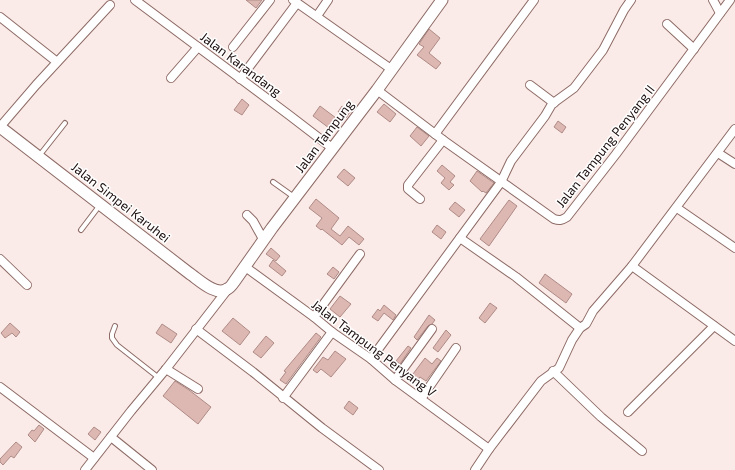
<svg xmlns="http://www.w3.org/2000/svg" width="735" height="470" font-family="'Exo 2',sans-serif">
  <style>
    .building { fill: #ddb8b2; stroke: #af8b86 }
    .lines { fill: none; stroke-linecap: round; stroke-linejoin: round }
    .service-casing { stroke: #8d6b66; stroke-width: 6 }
    .minor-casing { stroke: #8d6b66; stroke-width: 10 }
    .secondary-casing { stroke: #8d6b66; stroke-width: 13 }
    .service { stroke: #fff; stroke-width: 4 }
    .minor { stroke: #fff; stroke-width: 8 }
    .secondary { stroke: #fff; stroke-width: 11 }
    .labels { text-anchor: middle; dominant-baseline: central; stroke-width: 3; stroke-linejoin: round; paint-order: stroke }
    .street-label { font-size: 13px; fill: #1b0e0d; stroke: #fff }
  </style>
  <rect width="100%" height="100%" fill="#fbebe8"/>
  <g class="building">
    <polygon points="246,0 262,0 256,8"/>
    <polygon points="429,29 440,38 429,53 441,63 436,69 417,55 424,47 419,44"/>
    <polygon points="242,99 249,105 242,115 234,110"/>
    <polygon points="384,104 396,114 390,122 377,112"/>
    <polygon points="320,106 336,118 329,128 313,116"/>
    <polygon points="342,106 350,112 346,118 338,112"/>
    <polygon points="558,121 566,127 562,133 554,127"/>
    <polygon points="417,127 429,136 421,146 410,136"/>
    <polygon points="442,165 455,176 450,182 454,185 449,190 441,183 445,178 437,171"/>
    <polygon points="344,169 355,178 348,186 337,177"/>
    <polygon points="477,171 494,183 486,193 483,191 482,192 470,181"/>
    <polygon points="316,199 339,218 331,229 340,236 348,226 364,239 359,245 349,237 342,245 322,229 321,230 316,226 322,218 309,208"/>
    <polygon points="509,200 517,206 489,246 480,239"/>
    <polygon points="455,202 465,210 459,217 449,209"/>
    <polygon points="437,225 446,232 441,239 432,232"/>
    <polygon points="271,248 280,256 276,261 266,254"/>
    <polygon points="273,260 286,271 282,276 269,266"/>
    <polygon points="333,267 339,272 334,279 327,274"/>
    <polygon points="545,274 572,294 566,303 539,283"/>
    <polygon points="340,296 351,304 340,317 330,309"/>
    <polygon points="490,303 497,308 485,323 479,318"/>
    <polygon points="384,305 396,315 393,320 384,313 378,321 372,317 378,309 380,311"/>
    <polygon points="429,315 435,320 432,324 428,326 417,340 414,337"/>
    <polygon points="233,318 250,332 240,345 222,331"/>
    <polygon points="10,323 20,332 16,337 12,333 5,338 1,333"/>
    <polygon points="162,324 177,334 171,343 156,333"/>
    <polygon points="446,330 451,335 438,352 433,348"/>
    <polygon points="316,333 321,337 286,384 280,380 286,372 284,371"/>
    <polygon points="266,336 274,343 261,358 253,352"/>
    <polygon points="408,346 411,348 400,364 396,361"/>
    <polygon points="335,351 346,359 331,377 321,369 317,373 313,370 323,357 328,360"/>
    <polygon points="425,358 432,364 437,358 441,361 426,381 420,377 416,383 410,378"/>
    <polygon points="175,381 189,390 211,407 198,424 163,396"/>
    <polygon points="349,401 358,408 353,415 344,408"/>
    <polygon points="39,425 44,429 35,442 28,435 32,430 34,431"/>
    <polygon points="94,427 101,432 95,440 88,434"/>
    <polygon points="16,442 22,447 14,458 11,456 3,465 0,462 0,459"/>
  </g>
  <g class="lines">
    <defs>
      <g id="service">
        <polyline points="39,156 65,123"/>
        <polyline points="273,182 294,197"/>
        <polyline points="81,230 100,205"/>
        <polyline points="115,326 112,334 112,338 117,345 159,378"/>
      </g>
      <g id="minor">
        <polyline points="135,0 289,115 332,148"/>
        <polyline points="293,0 391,69"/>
        <polyline points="713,0 720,13"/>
        <polyline points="317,16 328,0"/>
        <polyline points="0,17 57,62"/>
        <polyline points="667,24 694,49"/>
        <polyline points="233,47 270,0"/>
        <polyline points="171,78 198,47"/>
        <polyline points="240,79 297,3"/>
        <polyline points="530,85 554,103"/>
        <path d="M377 90 443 140 554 219C560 221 562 220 567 217L616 154 730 0"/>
        <polyline points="0,127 36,85 110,5"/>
        <polyline points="435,134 534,0"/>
        <polyline points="718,153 735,164"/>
        <polyline points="420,199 408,189 408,185 443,140"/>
        <polyline points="677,208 735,248"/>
        <polyline points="247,215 253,221 263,239"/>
        <polyline points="460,238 516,277 580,328"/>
        <polyline points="0,259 27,285"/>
        <polyline points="244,266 314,317 332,332 371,359 395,380 489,449"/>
        <polyline points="632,266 735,341"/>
        <polyline points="314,317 360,254"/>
        <polyline points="196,329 253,372 322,428 379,470"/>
        <polyline points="371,359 501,182 511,161 545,116 552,104 574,88 603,50 624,10 631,0"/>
        <polyline points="166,369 198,389"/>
        <polyline points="553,371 601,417 642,451"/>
        <polyline points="395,380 432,329"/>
        <polyline points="0,387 94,458"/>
        <polyline points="283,398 332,332"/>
        <polyline points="421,399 456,348"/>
        <polyline points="628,412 714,326"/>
        <polyline points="111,437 152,470"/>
        <polyline points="85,470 131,411 166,369 228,289"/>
        <polyline points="475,470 489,449 541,381 559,368 572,340 580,328 586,324 593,311 632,266 735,129"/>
      </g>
      <path id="secondary" d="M0 127 189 273C198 279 216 297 227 289 230 288 232 285 234 282L272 228 377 90 442 0"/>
    </defs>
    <use href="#service" class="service-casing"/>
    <use href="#minor" class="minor-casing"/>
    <use href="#secondary" class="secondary-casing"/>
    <use href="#service" class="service"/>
    <use href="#minor" class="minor"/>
    <use href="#secondary" class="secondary"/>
  </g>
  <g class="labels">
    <g class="street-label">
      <text transform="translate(241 64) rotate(37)">Jalan Karandang</text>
      <text transform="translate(324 136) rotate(-53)">Jalan Tampung</text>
      <text transform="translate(605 146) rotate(-52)">Jalan Tampung Penyang II</text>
      <text transform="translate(121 202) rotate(38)">Jalan Simpei Karuhei</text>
      <text transform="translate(374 348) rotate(37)">Jalan Tampung Penyang V</text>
    </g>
  </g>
</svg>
